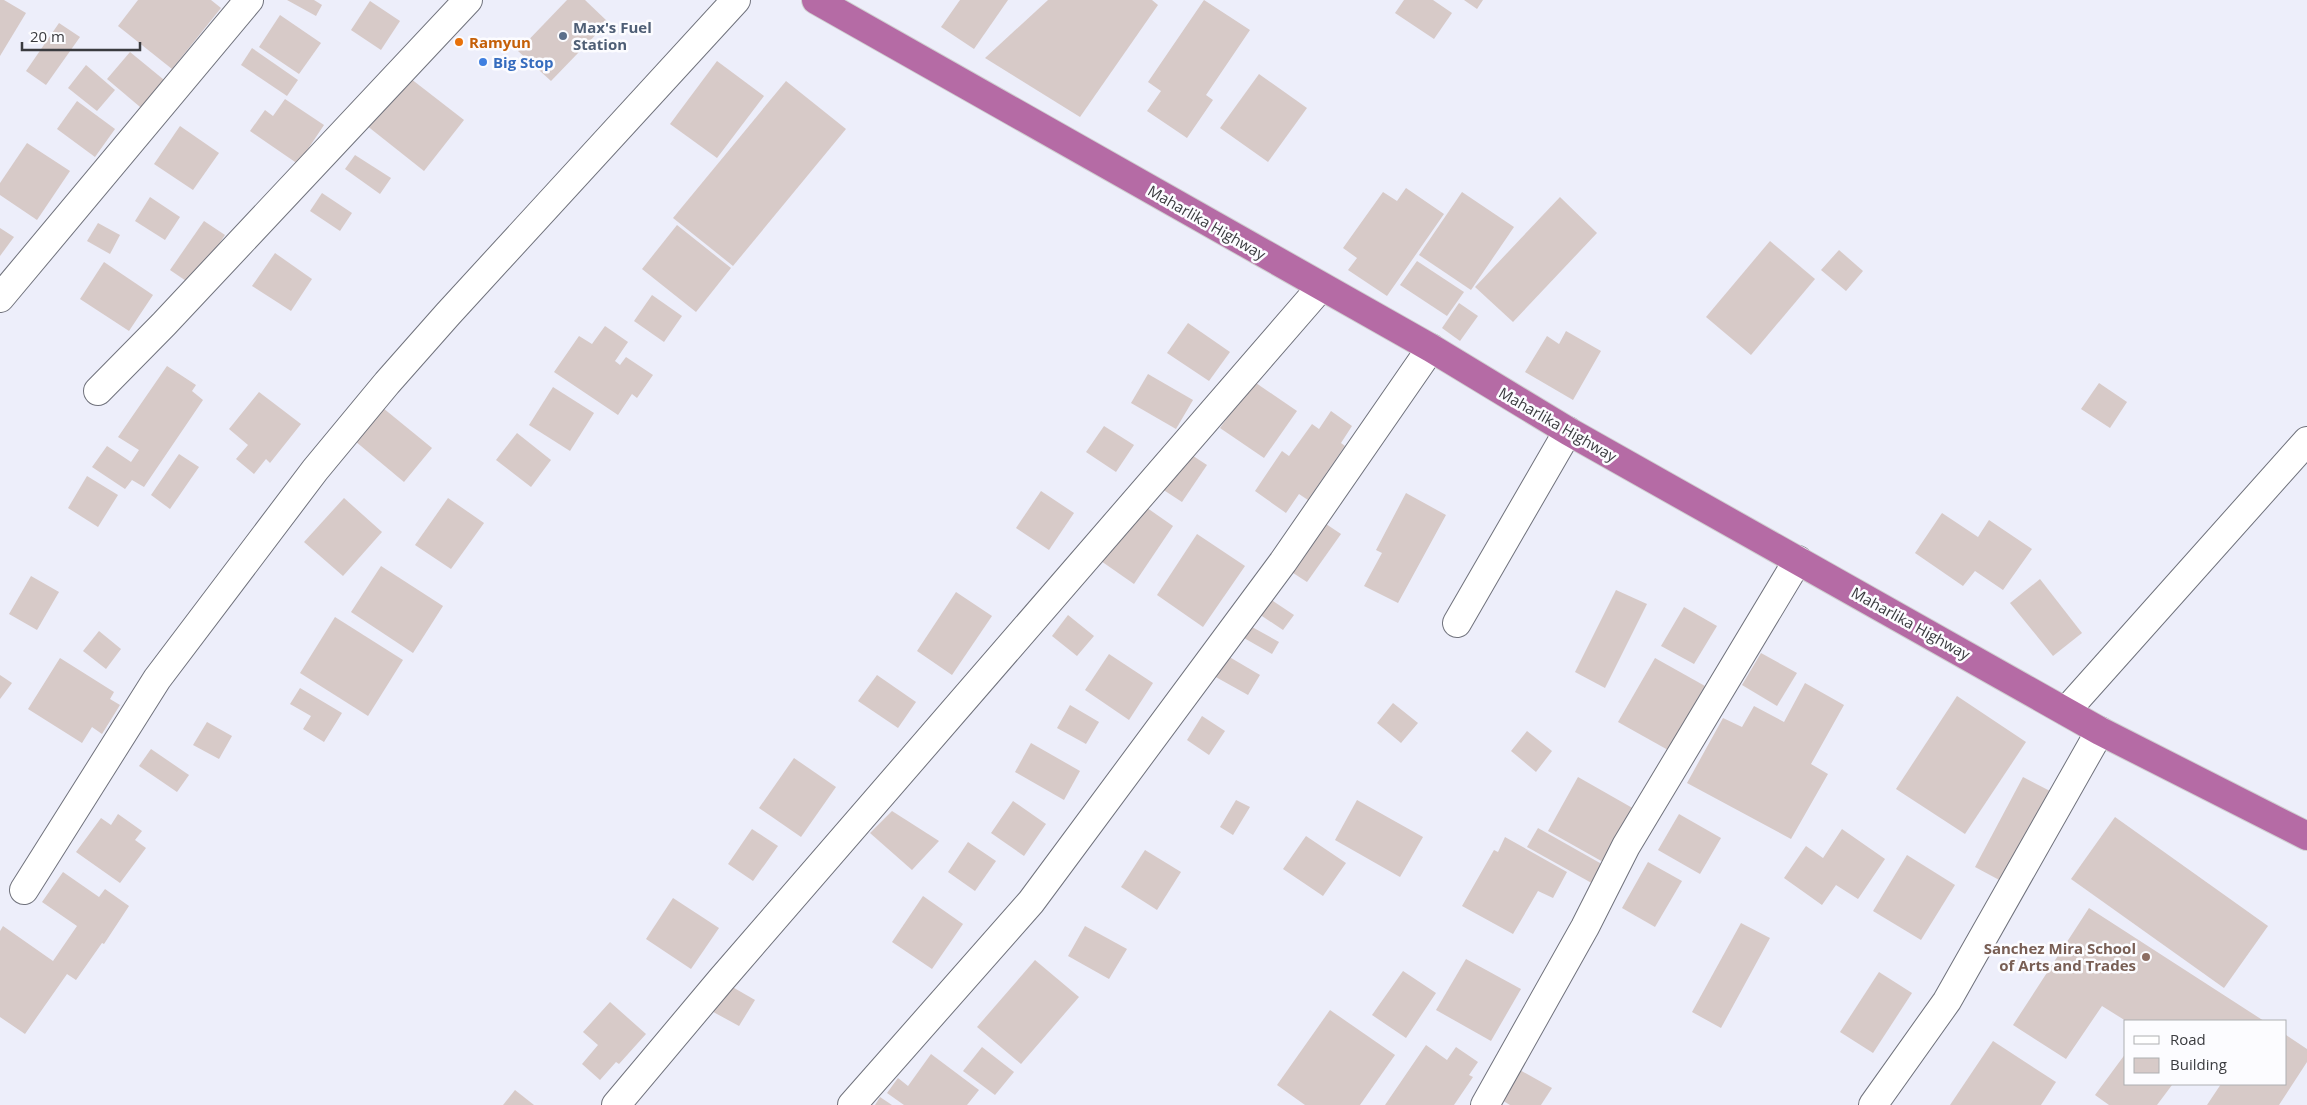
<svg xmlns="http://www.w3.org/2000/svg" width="2307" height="1105" font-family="'Open Sans',sans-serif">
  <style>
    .building { fill: #d7cac8 }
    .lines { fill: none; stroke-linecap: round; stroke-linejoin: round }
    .minor-casing { stroke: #70727c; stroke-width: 30 }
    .highway-casing { stroke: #d0d0d1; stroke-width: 30 }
    .minor { stroke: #fff; stroke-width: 28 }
    .highway { stroke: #b56ba5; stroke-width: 28 }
    .service-dot { fill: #5c6f8a; stroke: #fcfcff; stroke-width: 2 }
    .food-dot { fill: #e8710a; stroke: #fcfcff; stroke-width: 2 }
    .shop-dot { fill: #3f7fe0; stroke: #fcfcff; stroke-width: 2 }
    .education-dot { fill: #8d6e63; stroke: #fcfcff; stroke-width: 2 }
    .labels { text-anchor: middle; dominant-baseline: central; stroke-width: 5; stroke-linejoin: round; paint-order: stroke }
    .service-label { font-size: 15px; font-weight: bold; fill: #4e5e75; stroke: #fcfcff; text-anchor: start }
    .food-label { font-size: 15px; font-weight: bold; fill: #c56008; stroke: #fcfcff; text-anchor: start }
    .shop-label { font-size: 15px; font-weight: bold; fill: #366cbe; stroke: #fcfcff; text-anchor: start }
    .street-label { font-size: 15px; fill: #3a3b3f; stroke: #fcfcff }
    .education-label { font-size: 15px; font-weight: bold; fill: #785e54; stroke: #fcfcff; text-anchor: end }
  </style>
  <rect width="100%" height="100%" fill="#edeefa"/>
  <g class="building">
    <polygon points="0,0 4,0 26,13 0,56"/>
    <polygon points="138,0 211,0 221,8 172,69 118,26"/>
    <polygon points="287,0 314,0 322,5 316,16"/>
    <polygon points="567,0 585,0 608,22 551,81 518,51"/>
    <polygon points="960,0 1008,0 974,49 941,27"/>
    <polygon points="1048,0 1152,0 1158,5 1080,117 985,58"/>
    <polygon points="1204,0 1250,30 1206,95 1213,100 1187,138 1147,111 1161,91 1148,82"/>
    <polygon points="1404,0 1433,0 1452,13 1434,39 1395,13"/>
    <polygon points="1464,0 1483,0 1477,9"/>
    <polygon points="370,1 400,21 381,50 351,30"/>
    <polygon points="280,15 321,43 299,74 259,47"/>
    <polygon points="59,23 80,37 46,85 26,71"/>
    <polygon points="252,48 298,80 287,96 241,65"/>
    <polygon points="130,52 169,84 146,112 107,79"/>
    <polygon points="717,61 764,96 717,158 670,124"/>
    <polygon points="86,65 115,90 97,111 68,88"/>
    <polygon points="1259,74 1307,108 1268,162 1220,128"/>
    <polygon points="406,75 464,120 424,171 366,125"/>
    <polygon points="786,81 846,129 733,266 673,218"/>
    <polygon points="285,99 324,125 298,164 250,131 265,110 273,116"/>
    <polygon points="77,101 115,129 95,157 57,129"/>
    <polygon points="180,126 219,153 193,190 154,164"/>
    <polygon points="27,143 70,171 37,220 0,195 0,183"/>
    <polygon points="355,155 391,178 380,194 345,169"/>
    <polygon points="1406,188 1444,214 1387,296 1348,270 1357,258 1343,248 1383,192 1397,201"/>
    <polygon points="1462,192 1514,227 1471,290 1419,255"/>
    <polygon points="322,193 352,213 340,231 310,211"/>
    <polygon points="150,197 180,217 165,240 135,221"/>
    <polygon points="1560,197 1597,233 1513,322 1475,287"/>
    <polygon points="204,221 225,235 192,285 170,270"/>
    <polygon points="98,223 120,235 110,254 87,241"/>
    <polygon points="677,225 731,268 696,312 642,269"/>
    <polygon points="0,228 14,237 0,256"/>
    <polygon points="1770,241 1815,279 1751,355 1706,317"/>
    <polygon points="1839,250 1863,271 1846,291 1821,270"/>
    <polygon points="275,253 312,279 291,311 252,286"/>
    <polygon points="1417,261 1464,292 1447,316 1400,285"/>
    <polygon points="104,262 153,295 129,331 80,299"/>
    <polygon points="652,295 682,316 664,342 634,321"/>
    <polygon points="1459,303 1478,316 1460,341 1442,328"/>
    <polygon points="1188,323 1230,352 1209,381 1167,353"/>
    <polygon points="605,326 628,342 615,361 620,365 626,357 653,375 637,398 632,394 618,415 554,372 579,336 592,344"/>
    <polygon points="1566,331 1601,351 1573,400 1525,372 1547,336 1559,344"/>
    <polygon points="167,366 196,385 192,391 203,400 144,487 132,480 125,489 92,467 107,446 131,462 139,450 118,437"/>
    <polygon points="1148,374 1193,400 1176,429 1131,403"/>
    <polygon points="1253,381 1297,411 1264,458 1220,428"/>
    <polygon points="2099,383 2127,402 2110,428 2081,409"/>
    <polygon points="553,387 594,413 570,451 529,425"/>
    <polygon points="259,392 301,424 270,463 266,459 254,474 236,459 248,445 229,429"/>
    <polygon points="383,408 432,448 404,482 355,441"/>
    <polygon points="1331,411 1352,426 1341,443 1345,446 1308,500 1299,494 1286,513 1255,491 1282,451 1289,456 1312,424 1319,429"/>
    <polygon points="1104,426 1134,445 1116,472 1086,452"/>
    <polygon points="517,433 551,460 531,487 496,460"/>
    <polygon points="1184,450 1207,465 1182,502 1159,487"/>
    <polygon points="179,454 199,467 170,509 151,495"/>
    <polygon points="87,476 118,495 98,527 68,508"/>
    <polygon points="1041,491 1074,513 1049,550 1016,528"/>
    <polygon points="1406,493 1446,515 1398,603 1364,586 1382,553 1376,550"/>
    <polygon points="344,498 382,532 343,576 304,542"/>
    <polygon points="448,498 484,523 451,569 415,545"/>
    <polygon points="1140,503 1173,526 1134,584 1101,561"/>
    <polygon points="1942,513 1978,537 1989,520 2032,549 2003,590 1975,571 1963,586 1915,553"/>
    <polygon points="1317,518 1341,534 1307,582 1284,567"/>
    <polygon points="1197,534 1245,566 1203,627 1157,595"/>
    <polygon points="381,566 443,606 413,653 351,612"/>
    <polygon points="31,576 59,592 37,630 9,614"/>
    <polygon points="2040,579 2082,633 2053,656 2010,603"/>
    <polygon points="1616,590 1647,604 1605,688 1575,672"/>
    <polygon points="956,592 992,616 952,675 917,651"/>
    <polygon points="1264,595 1294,615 1283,630 1253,610"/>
    <polygon points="1684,607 1717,626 1694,664 1661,646"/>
    <polygon points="1068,615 1094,636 1077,656 1052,636"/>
    <polygon points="335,617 403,660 368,716 300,673"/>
    <polygon points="1243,622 1279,642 1272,654 1237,634"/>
    <polygon points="99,631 121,649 106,669 83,651"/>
    <polygon points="1761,653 1797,673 1777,706 1742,685"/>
    <polygon points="1109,654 1153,683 1129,720 1085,690"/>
    <polygon points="1226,655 1260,675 1248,695 1214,676"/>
    <polygon points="60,658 114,692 110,699 120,705 102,734 92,727 82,743 28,709"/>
    <polygon points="1655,658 1705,686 1668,750 1618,722"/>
    <polygon points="0,675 12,683 0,699"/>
    <polygon points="877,675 916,702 898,728 858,701"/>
    <polygon points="1805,683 1844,705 1811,764 1828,774 1791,839 1687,783 1723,718 1742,727 1754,706 1784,722"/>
    <polygon points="300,688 342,713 324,742 303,729 311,716 290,704"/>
    <polygon points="1957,696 2026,742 1965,834 1896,789"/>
    <polygon points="1393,703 1418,723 1401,743 1377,723"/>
    <polygon points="1070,705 1099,722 1086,744 1057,728"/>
    <polygon points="1202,716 1225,731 1209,755 1187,740"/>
    <polygon points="207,722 232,736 219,759 193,745"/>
    <polygon points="1527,731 1552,751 1536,772 1511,751"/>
    <polygon points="1031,743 1080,771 1064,800 1015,772"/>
    <polygon points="151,749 189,775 177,792 139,766"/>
    <polygon points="794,758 836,787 801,837 759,808"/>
    <polygon points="1578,777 1643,814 1612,867 1548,831"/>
    <polygon points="2023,777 2052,792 2003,882 1975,867"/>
    <polygon points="1236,800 1250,807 1233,835 1220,827"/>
    <polygon points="1357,800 1423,837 1400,877 1335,840"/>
    <polygon points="1013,801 1046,824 1024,856 991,833"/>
    <polygon points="892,811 939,841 912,870 870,833"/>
    <polygon points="118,814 142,831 135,840 146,848 120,883 76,852 101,818 111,825"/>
    <polygon points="1679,814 1721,838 1700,874 1658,850"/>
    <polygon points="2115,817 2268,926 2224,988 2071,879"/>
    <polygon points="1538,828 1607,867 1597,886 1527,847"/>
    <polygon points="752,829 778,846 753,881 728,864"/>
    <polygon points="1842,829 1885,859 1858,899 1836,885 1822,905 1784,878 1806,846 1823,858"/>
    <polygon points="1306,836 1346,863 1323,896 1283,869"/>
    <polygon points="1505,837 1567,872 1553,898 1538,891 1513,934 1462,906 1494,850 1498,852"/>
    <polygon points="968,842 996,861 975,891 948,872"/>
    <polygon points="1145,850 1181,872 1157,910 1121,887"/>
    <polygon points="1907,855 1955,885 1921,940 1873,911"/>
    <polygon points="1648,862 1682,881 1655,927 1622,908"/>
    <polygon points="63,872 99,897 105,889 129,906 104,944 102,943 76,980 67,974 25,1034 0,1017 0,931 3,926 53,961 77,926 42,902"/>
    <polygon points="923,896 963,924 932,969 892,942"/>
    <polygon points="673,898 719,928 691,969 646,939"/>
    <polygon points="2089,908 2264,1021 2126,1021 2102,1006 2066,1059 2013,1025"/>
    <polygon points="1741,923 1770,938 1721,1028 1692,1012"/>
    <polygon points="1085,926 1127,949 1109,979 1068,956"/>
    <polygon points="1466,959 1521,989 1491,1041 1436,1010"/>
    <polygon points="1035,960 1079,997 1021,1064 977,1027"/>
    <polygon points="1403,971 1436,993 1406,1038 1372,1015"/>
    <polygon points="1879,972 1912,993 1873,1053 1840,1032"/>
    <polygon points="722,981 755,1000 739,1026 706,1008"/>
    <polygon points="610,1002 646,1034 619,1064 616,1062 600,1080 582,1064 598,1045 583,1032"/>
    <polygon points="1330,1010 1395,1055 1360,1105 1305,1105 1277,1085"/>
    <polygon points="2286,1035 2307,1049 2307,1062 2279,1105 2207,1105 2221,1084 2286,1084"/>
    <polygon points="1993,1041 2056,1082 2041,1105 1950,1105"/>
    <polygon points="1426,1045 1447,1060 1456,1047 1478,1062 1469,1075 1473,1077 1454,1105 1385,1105"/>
    <polygon points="982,1047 1014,1072 995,1095 963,1071"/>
    <polygon points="2126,1053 2126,1084 2172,1085 2157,1105 2109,1105 2095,1095"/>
    <polygon points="931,1054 979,1090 967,1105 904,1105 887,1093 898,1078 908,1086"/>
    <polygon points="1518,1069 1552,1088 1541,1105 1510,1105 1500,1099"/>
    <polygon points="515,1090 534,1105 503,1105"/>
    <polygon points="880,1097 892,1105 875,1105"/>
  </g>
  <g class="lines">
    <defs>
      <g id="minor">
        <polyline points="0,298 249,0"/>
        <polyline points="98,391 164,324 468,0"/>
        <polyline points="1457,623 1568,431"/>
        <polyline points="2066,711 2307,441"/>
        <polyline points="24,890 157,679 315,470 387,383 448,314 736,0"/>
        <polyline points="616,1105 721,980 1321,287"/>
        <polyline points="852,1105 1031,902 1283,562 1431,348"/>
        <polyline points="1485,1105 1585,927 1626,846 1798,560"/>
        <polyline points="1873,1105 1947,1001 2100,731"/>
      </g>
      <polyline id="highway" points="816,0 1431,348 1568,431 2100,731 2307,836"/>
    </defs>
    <use href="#minor" class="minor-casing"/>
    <use href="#highway" class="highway-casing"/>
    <use href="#minor" class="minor"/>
    <use href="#highway" class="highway"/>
  </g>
  <circle class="service-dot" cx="563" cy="36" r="5"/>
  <circle class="food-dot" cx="459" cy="42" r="5"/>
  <circle class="shop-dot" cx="483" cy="62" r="5"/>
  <circle class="education-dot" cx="2146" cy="957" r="5"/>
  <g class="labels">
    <g class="service-label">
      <text x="573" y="27">Max's Fuel<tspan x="573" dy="17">Station</tspan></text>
    </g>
    <g class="food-label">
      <text x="469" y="42">Ramyun</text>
    </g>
    <g class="shop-label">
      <text x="493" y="62">Big Stop</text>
    </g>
    <g class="street-label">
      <text transform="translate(1207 222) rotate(30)">Maharlika Highway</text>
      <text transform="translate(1558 424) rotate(30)">Maharlika Highway</text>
      <text transform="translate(1911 623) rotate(29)">Maharlika Highway</text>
    </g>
    <g class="education-label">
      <text x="2136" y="948">Sanchez Mira School<tspan x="2136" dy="17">of Arts and Trades</tspan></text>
    </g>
  </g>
  <rect x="2124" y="1020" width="162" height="65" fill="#fcfcff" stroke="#aeafb2"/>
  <rect x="2134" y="1036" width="25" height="8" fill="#ffffff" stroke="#aeafb2"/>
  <text x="2170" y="1045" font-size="15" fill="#3a3b3f">Road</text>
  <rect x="2134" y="1058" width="25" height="15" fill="#d7cac8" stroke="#aeafb2"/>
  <text x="2170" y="1070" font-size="15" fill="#3a3b3f">Building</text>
  <path d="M22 42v8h118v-8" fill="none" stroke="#3a3b3f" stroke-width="2.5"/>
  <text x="30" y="42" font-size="15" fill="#3a3b3f" stroke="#fcfcff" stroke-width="4" paint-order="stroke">20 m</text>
</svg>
